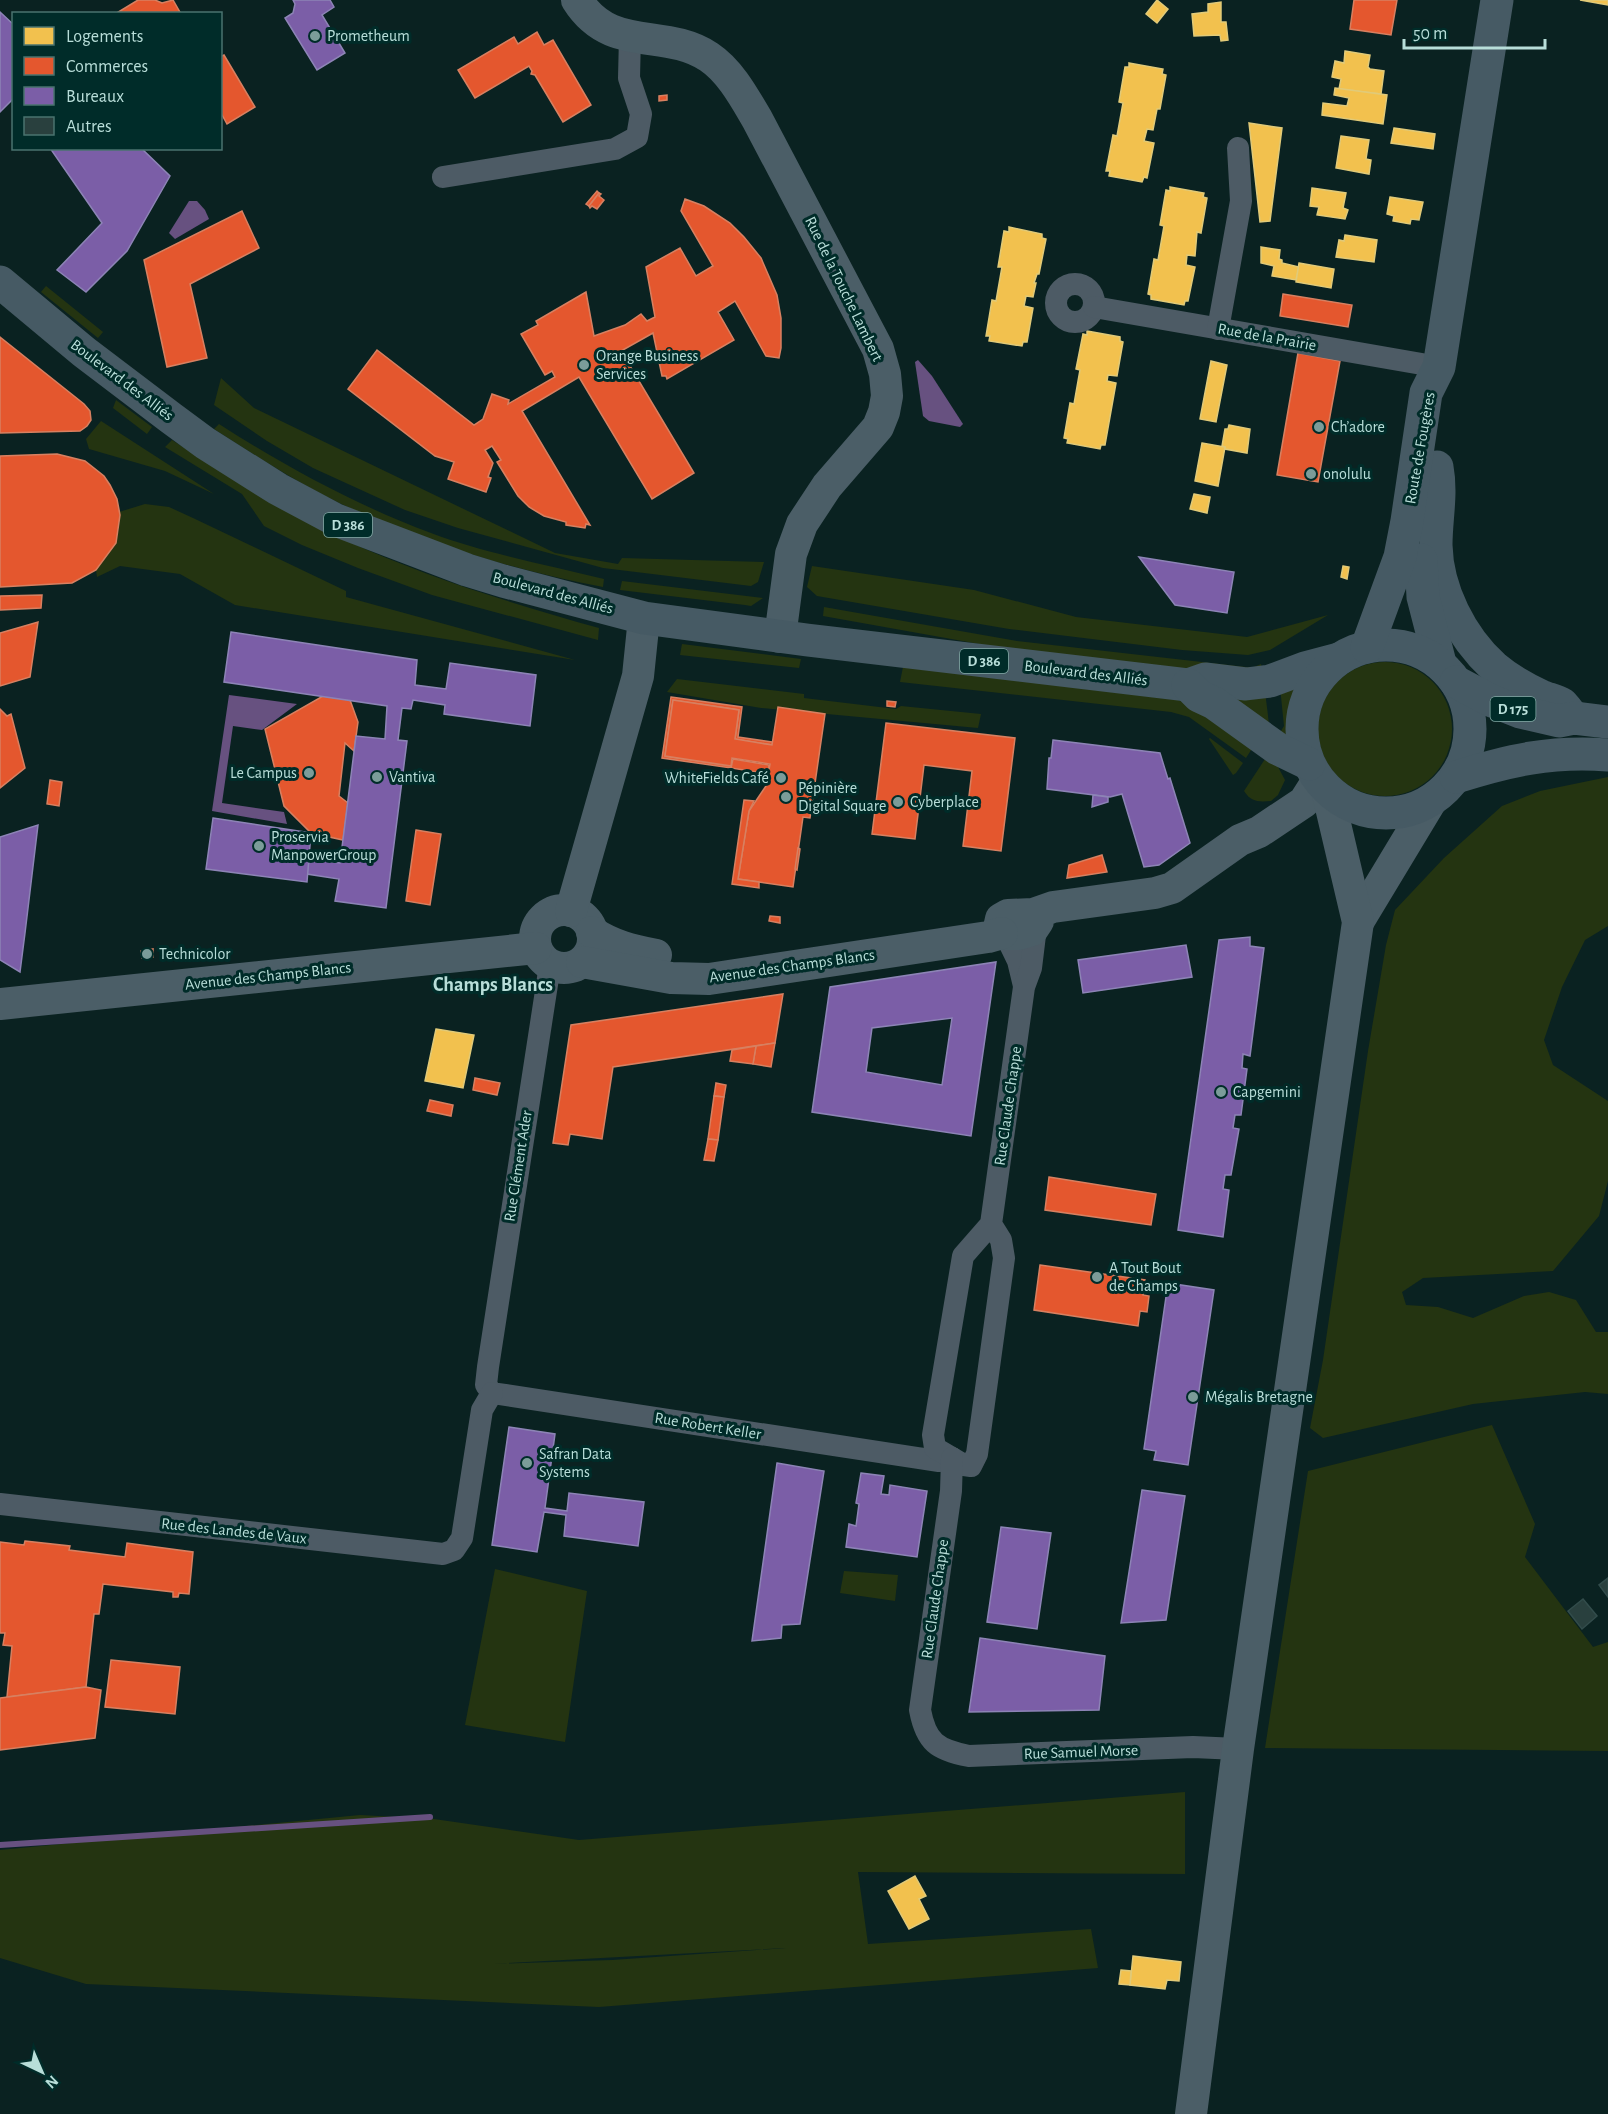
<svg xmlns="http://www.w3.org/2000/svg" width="1608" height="2114" font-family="'Alegreya Sans',sans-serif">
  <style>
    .green { fill: #243411; fill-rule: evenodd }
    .water { fill: #675180 }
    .homes { fill: #f2c14e; stroke: #e1ca78; stroke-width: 1.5 }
    .shops { fill: #e4572e; stroke: #d78061; stroke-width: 1.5 }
    .offices { fill: #7b5ea7; stroke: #8d84b6; stroke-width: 1.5; fill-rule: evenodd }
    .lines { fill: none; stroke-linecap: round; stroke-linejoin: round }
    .stream { stroke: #675180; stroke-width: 6 }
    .building { fill: #29403e; stroke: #324c4b; stroke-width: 1.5 }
    .street { stroke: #4d5b65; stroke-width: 22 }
    .secondary { stroke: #4b5e67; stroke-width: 32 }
    .primary { stroke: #465a64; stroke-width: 33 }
    .poi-dot { fill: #7b9c99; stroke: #002c29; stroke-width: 2 }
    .labels { text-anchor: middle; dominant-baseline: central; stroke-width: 6; stroke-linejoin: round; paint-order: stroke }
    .shield { fill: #002c29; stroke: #81a9a4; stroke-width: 1.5 }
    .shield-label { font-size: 15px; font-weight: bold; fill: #b8ded9 }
    .poi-label { font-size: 16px; fill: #b8ded9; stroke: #002c29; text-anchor: start }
    .street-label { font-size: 16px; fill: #b8ded9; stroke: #002c29 }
    .quarter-label { font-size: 20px; font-weight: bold; fill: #b8ded9; stroke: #002c29 }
  </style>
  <rect width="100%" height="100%" fill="#0a2221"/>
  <g class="green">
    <polygon points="46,286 103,332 98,338 41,292"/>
    <polygon points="221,378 254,408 555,553 618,564 622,558 764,562 758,582 751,586 603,568 458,528 405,510 313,468 267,441 214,405"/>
    <polygon points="116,400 152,427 147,434 113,408"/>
    <polygon points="101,421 214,494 165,471 89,449 86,439"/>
    <path d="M219 424C286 467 356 505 431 533 484 553 548 565 604 579L603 587C517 571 432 545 352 509 304 487 259 458 214 429Z"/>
    <path d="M172 440C228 476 285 512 345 540 426 577 513 604 599 628L598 640 432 595 358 568 302 545 264 526 242 494 165 447Z"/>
    <path d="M145 504 169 507 193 518 346 591V597L575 660 235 605 180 574 120 566 97 577 96 570C111 553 122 536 119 512Z"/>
    <polygon points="812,566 974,590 1076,617 1247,637 1328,615 1270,650 1248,655 1182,650 1009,629 817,596 807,587"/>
    <polygon points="622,581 763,598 751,606 745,605 620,590"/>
    <polygon points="824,607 1017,641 1246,667 1254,667 1261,664 1263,673 1248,676 996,647 823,616"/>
    <polygon points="682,644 801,659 799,668 680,655"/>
    <circle cx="1385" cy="729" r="67"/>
    <polygon points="903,667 1178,700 1195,707 1253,747 1246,758 1189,717 1171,712 900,682"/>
    <polygon points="677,679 804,694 804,698 896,709 901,706 981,714 978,728 761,708 667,692"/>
    <polygon points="1298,686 1288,716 1288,739 1278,736 1284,726 1280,687"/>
    <polygon points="1225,691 1265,691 1269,724"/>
    <polygon points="1210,738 1243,763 1236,773 1233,775 1209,739"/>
    <path d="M1267 756 1277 765 1285 780 1278 795 1271 801C1258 802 1251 802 1244 791Z"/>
    <polygon points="1608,777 1608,926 1585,940 1562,987 1544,1040 1553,1065 1608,1101 1608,1181 1599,1216 1553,1271 1423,1278 1402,1292 1406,1305 1438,1307 1473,1318 1524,1296 1549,1292 1576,1300 1596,1332 1608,1332 1608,1394 1585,1392 1473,1404 1323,1438 1310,1428 1323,1360 1368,1051 1386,945 1395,910 1444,858 1502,806 1540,791"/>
    <polygon points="1492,1425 1535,1524 1525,1557 1593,1647 1608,1642 1608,1751 1265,1748 1308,1471"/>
    <polygon points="495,1569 587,1591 565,1742 465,1725"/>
    <polygon points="844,1571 898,1575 895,1601 840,1593"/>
    <path d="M1185 1792V1874L858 1872 868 1944 1091 1929 1098 1968 599 2007 86 1984 0 1958V1850L360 1815 434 1819 579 1840ZM786 1948 612 1960 490 1964H491Z"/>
  </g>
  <g class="water">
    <polygon points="189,201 197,201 205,210 209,219 175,239 169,233"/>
    <polygon points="918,360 932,376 963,424 960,427 929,421 923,416 915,362"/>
    <polygon points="229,695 297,704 262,730 233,726 222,803 284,812 287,824 212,811"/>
  </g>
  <g class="homes">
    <polygon points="1157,0 1168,9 1157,23 1146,14"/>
    <polygon points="1580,0 1608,0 1608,5"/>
    <polygon points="1221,2 1221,22 1226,22 1228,40 1221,41 1220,35 1194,36 1192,14 1208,12 1208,4"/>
    <polygon points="1345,51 1370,55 1368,67 1370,69 1384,71 1381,94 1339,89 1341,79 1332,77 1335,61 1344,63"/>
    <polygon points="1129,63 1163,69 1162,74 1166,75 1160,109 1157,109 1153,130 1147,129 1144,141 1154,143 1147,178 1144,177 1142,182 1109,176 1110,171 1106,171 1113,135 1117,136 1123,103 1119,102 1125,67 1129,67"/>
    <polygon points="1335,88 1387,95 1383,124 1322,115 1323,103 1347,106 1349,98 1334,95"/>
    <polygon points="1249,123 1282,128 1270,221 1260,222"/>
    <polygon points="1394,128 1435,134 1433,149 1391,143"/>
    <polygon points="1341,136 1369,140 1366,159 1371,160 1369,174 1336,168"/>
    <polygon points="1170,187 1204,193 1203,197 1207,198 1201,233 1197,232 1195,256 1187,255 1186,265 1195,267 1188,301 1185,301 1184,305 1151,299 1151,295 1148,294 1154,259 1158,260 1164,226 1160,225 1166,190 1170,191"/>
    <polygon points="1312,188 1346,193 1343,208 1348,210 1345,219 1317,215 1319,207 1310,206"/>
    <polygon points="1390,197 1423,202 1419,220 1411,219 1410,224 1393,221 1394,216 1387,214"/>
    <polygon points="1009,227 1042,234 1042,238 1046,239 1039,274 1037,274 1034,283 1036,283 1033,297 1026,296 1024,306 1033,308 1027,342 1023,342 1022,346 989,341 990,336 986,336 992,300 996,301 1002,267 998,267 1004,231 1009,232"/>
    <polygon points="1345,235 1377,240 1374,262 1336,257 1339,240 1344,241"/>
    <polygon points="1261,247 1280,250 1279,259 1282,260 1282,263 1299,267 1296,280 1272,276 1274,266 1261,263"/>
    <polygon points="1299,263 1334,269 1331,288 1296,282"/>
    <polygon points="1087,331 1120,337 1120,341 1123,342 1117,376 1108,375 1107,381 1116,383 1105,445 1101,445 1100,449 1067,443 1068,439 1064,438 1070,403 1074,404 1080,370 1076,369 1083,334 1087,335"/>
    <polygon points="1211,361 1227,365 1216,422 1200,419"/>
    <polygon points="1229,425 1250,429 1247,453 1225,449 1225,447 1222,446 1225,429 1228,429"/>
    <polygon points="1202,443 1225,447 1218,486 1195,481"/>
    <polygon points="1194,494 1210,497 1207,513 1190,509"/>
    <polygon points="1343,566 1349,567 1347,579 1341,577"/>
    <polygon points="436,1029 474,1035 463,1088 425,1081"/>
    <polygon points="915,1876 926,1896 919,1899 929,1919 909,1929 888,1891"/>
    <polygon points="1133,1956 1181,1962 1179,1981 1167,1980 1165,1989 1130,1985"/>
    <polygon points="1121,1970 1131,1971 1130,1985 1119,1984"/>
  </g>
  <g class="shops">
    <polygon points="138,0 155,0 162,3 173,0 181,14 115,14"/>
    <polygon points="1354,0 1397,0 1391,35 1350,29"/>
    <polygon points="537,32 544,45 553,40 591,105 563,122 535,75 531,74 532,71 529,66 475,98 458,70 514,37 518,44"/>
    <polygon points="224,55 255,107 227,124 220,111 220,57"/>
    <polygon points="667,95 667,100 659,101 659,96"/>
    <polygon points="597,191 599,193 589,206 586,204"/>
    <polygon points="599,193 601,194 599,196 604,200 597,209 592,206 590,208 589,206"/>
    <polygon points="685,199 704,206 730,223 744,237 761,258 777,295 781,318 781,348 779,358 766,356 735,301 718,312 734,340 667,379 666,376 662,376 653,333 621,351 694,473 652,499 579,377 522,411 590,525 586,524 585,528 566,525 566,522 544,516 529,507 518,496 497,462 501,460 492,446 485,450 493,463 488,477 491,478 486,492 448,479 454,462 435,456 348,389 377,350 474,425 483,419 492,394 509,400 508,404 555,377 552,371 545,375 521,334 538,325 536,321 586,292 594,336 625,325 641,314 647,321 655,317 646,267 680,248 696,276 713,266 681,211"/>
    <polygon points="242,211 259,248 190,284 207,358 167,367 144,260"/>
    <polygon points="1283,294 1352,305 1348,327 1280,316"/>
    <polygon points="0,337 84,404 90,411 91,420 87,426 80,431 0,433"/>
    <polygon points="1298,353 1340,361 1318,482 1277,475"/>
    <polygon points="57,454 85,461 104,476 110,485 117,499 120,515 116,543 96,570 72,583 0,587 0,456"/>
    <polygon points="42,595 41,608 0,610 0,596"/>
    <polygon points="38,622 30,677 0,686 0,633"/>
    <polygon points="323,696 350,700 358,722 354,751 345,743 339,796 348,803 343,840 311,833 284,806 265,729"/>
    <polygon points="671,697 742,707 738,737 773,742 772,745 735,739 739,710 673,700 665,756 731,766 731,768 662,758"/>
    <polygon points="673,700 739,710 735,739 772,745 778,707 825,714 810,818 803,817 793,887 738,879 749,811 766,786 770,764 732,758 731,766 665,756"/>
    <polygon points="887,701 896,702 895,707 887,706"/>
    <polygon points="0,709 7,716 11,714 25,768 0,788"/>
    <polygon points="886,723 1015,738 1001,851 963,846 972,771 924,765 915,839 872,834"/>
    <polygon points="733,759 769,765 768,774 731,768"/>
    <polygon points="50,780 62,782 59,806 47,804"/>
    <polygon points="744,800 754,801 749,811 738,879 759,882 759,888 732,884"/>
    <polygon points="416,830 441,834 430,905 406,901"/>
    <polygon points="798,848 800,849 797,870 795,869"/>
    <polygon points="1102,855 1107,872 1067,878 1069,865"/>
    <polygon points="770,916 780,917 780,923 769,921"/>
    <polygon points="153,949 153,957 142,958 141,951"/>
    <polygon points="783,994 775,1043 613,1067 602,1139 570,1134 568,1145 553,1143 571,1025"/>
    <polygon points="775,1043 771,1067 753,1064 756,1046"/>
    <polygon points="756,1046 753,1064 730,1061 732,1050"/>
    <polygon points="475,1078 500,1083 497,1095 473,1090"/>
    <polygon points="716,1083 726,1085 724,1097 714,1096"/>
    <polygon points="714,1096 724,1097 718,1140 708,1139"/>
    <polygon points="430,1100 453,1105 451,1116 427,1111"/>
    <polygon points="708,1139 718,1140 714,1161 704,1160"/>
    <polygon points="1049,1177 1156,1194 1151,1225 1045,1210"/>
    <polygon points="1040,1265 1145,1280 1143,1295 1149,1296 1147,1312 1140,1311 1138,1326 1034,1310"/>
    <polygon points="25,1541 70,1546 69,1550 125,1557 127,1543 193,1552 189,1594 179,1593 178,1597 173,1597 173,1592 103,1584 99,1614 94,1614 86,1687 7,1697 12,1646 3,1645 5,1633 0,1633 0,1542 24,1545"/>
    <polygon points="111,1660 180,1667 175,1714 105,1707"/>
    <polygon points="86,1687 101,1690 95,1738 0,1750 0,1698"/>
  </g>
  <g class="offices">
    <polygon points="293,0 330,0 334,7 322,15 345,53 317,70 285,18 293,13 295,4"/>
    <polygon points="0,12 14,25 14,98 0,112"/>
    <polygon points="50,148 141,148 170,176 127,251 86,292 57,270 102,223"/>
    <polygon points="1139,557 1234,572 1227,613 1175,605"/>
    <polygon points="231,632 417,660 415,685 446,689 450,663 536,675 530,726 444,714 445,705 413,700 411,709 402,708 398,740 407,741 386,908 335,901 339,879 307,874 309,859 340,863 356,736 385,739 387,706 224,682"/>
    <polygon points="1053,740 1160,753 1168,779 1170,778 1190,843 1159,865 1144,867 1122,794 1110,797 1047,789 1049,758 1051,758"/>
    <polygon points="1093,795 1108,797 1108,802 1092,807"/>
    <polygon points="213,818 311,833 307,882 206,869"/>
    <polygon points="38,825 25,933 20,972 0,960 0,837"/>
    <polygon points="1250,937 1250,946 1264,948 1250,1056 1243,1054 1242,1068 1247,1069 1241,1115 1235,1115 1233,1128 1239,1129 1231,1175 1225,1175 1223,1189 1229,1190 1223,1237 1178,1230 1219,940"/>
    <polygon points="1186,945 1192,977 1083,993 1078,960"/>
    <path d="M996 962 971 1136 812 1112 830 987ZM952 1018 942 1085 866 1072 872 1028Z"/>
    <polygon points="1168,1283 1214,1290 1188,1465 1154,1460 1156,1451 1144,1449"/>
    <polygon points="509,1427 555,1434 545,1508 567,1511 569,1493 644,1502 638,1546 564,1536 566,1515 544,1512 537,1552 492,1545"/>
    <polygon points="777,1463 824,1471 800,1624 782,1625 781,1638 752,1641"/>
    <polygon points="861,1473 884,1476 881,1494 889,1495 890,1485 927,1491 917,1557 846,1547 849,1524 856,1526 859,1504 856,1503"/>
    <polygon points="1142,1490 1185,1496 1166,1620 1121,1623"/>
    <polygon points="1001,1527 1051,1533 1037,1629 987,1622"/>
    <polygon points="980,1638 1105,1656 1099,1710 969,1712"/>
  </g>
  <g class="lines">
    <polyline class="stream" points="0,1845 430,1817"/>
  </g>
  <g class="building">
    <polygon points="1608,1578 1608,1597 1599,1585"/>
    <polygon points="1583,1599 1597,1616 1582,1629 1568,1611"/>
  </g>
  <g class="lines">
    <g class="street">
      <polyline points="443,177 615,149 637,137 641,114 629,78 630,36"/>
      <circle cx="1075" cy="303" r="19"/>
      <polyline points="1094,307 1439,367"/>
      <polyline points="1218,329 1241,201 1238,148"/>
      <polyline points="1005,934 1018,961 1024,986"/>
      <polyline points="550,965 488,1367 486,1385 492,1393 918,1458 939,1461 952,1458"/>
      <polyline points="991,1224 1001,1240 1004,1258 977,1454 971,1466 964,1465 935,1448 933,1435 963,1256 991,1224 1024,987 1031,968 1036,927"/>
      <path d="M952 1458 951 1491 920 1710C926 1742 937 1750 969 1756L1193 1747 1238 1749"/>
      <polyline points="0,1504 443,1554 454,1550 462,1538 482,1410 492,1393"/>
    </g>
    <g class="secondary">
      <path d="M577 0C611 54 664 27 709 57 730 71 744 97 757 119L878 349 885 374 887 396 884 412 878 427 827 486 802 524 791 554 780 637"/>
      <circle cx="564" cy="939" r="29"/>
      <polyline points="571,911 638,676 644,618"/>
      <polyline points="1033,914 1038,921 1032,930 1019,934 1005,934 999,928 1001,919 1008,915 1033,914 1053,907 1155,893 1172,888 1240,840 1259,832 1304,802 1318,780"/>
      <polyline points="1358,922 1431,801"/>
      <path d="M592 932C613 946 632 950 656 955"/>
      <polyline points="582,962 671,978 709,979 988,937 1002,933"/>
      <polyline points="0,1004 536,948"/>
      <polyline points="1191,2114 1238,1749 1358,922 1327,790"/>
    </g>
    <g class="primary">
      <polyline points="0,282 84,352 171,418 205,443 278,489 336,520 467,570 503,581 644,618 807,640 1188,685 1205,679 1246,684 1270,681 1305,668 1339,659"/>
      <path d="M1437 467C1442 494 1436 519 1436 545 1437 590 1461 637 1494 667 1508 679 1524 688 1541 696 1547 699 1556 700 1562 704 1566 708 1570 714 1574 718"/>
      <polyline points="1421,560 1423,597 1440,663"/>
      <circle cx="1386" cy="729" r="84"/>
      <polyline points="1367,647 1400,557 1407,521 1426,393 1439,367 1497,0"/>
      <polyline points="1456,682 1492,701 1520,712 1559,721 1574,718 1608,722"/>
      <polyline points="1188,685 1199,696 1214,703 1278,749 1309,764"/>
      <path d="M1456 777C1510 760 1550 751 1608 755"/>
    </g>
  </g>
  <g class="poi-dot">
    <circle cx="315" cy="36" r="6"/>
    <circle cx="584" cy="365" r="6"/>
    <circle cx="1319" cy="427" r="6"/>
    <circle cx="1311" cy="474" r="6"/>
    <circle cx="309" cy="773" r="6"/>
    <circle cx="377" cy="777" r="6"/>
    <circle cx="781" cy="778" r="6"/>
    <circle cx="786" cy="797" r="6"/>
    <circle cx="898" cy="802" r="6"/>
    <circle cx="259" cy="846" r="6"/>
    <circle cx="147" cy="954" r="6"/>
    <circle cx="1221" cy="1092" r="6"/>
    <circle cx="1097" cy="1277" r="6"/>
    <circle cx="1193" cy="1397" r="6"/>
    <circle cx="527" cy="1463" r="6"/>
  </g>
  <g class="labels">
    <g class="shield">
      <rect x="324" y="513" width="48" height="24" rx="4.5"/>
      <rect x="960" y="649" width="48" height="24" rx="4.5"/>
      <rect x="1490.5" y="697" width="45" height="24" rx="4.5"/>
    </g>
    <g class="shield-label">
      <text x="348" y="525">D 386</text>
      <text x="984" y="661">D 386</text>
      <text x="1513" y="709">D 175</text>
    </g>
    <g class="poi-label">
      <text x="327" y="36">Prometheum</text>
      <text x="596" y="356">Orange Business<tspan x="596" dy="18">Services</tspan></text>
      <text x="1331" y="427">Ch’adore</text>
      <text x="1323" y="474">onolulu</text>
      <text x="297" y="773" text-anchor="end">Le Campus</text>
      <text x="389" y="777">Vantiva</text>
      <text x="769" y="778" text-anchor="end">WhiteFields Café</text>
      <text x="798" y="788">Pépinière<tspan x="798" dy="18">Digital Square</tspan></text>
      <text x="910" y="802">Cyberplace</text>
      <text x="271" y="837">Proservia<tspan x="271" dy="18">ManpowerGroup</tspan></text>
      <text x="159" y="954">Technicolor</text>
      <text x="1233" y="1092">Capgemini</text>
      <text x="1109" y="1268">A Tout Bout<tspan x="1109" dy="18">de Champs</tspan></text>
      <text x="1205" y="1397">Mégalis Bretagne</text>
      <text x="539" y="1454">Safran Data<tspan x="539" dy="18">Systems</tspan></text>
    </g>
    <g class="street-label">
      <text transform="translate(844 289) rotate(64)">Rue de la Touche Lambert</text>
      <text transform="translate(1267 337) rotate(10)">Rue de la Prairie</text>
      <text transform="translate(122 380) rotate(37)">Boulevard des Alliés</text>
      <text transform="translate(1420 448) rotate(-80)">Route de Fougères</text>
      <text transform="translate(553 593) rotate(15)">Boulevard des Alliés</text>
      <text transform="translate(1086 673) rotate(7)">Boulevard des Alliés</text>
      <text transform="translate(792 966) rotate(-8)">Avenue des Champs Blancs</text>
      <text transform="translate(268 976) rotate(-6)">Avenue des Champs Blancs</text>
      <text transform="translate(1008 1106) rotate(-82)">Rue Claude Chappe</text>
      <text transform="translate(518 1166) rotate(-81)">Rue Clément Ader</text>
      <text transform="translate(708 1426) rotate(9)">Rue Robert Keller</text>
      <text transform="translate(234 1531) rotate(6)">Rue des Landes de Vaux</text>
      <text transform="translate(935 1599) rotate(-82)">Rue Claude Chappe</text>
      <text transform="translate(1081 1752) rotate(-2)">Rue Samuel Morse</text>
    </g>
    <g class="quarter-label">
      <text x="493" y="985">Champs Blancs</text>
    </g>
  </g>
  <rect x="12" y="12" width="210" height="138" fill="#002c29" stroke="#4a736f" stroke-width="1.5"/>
  <rect x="24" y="27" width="30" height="18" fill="#f2c14e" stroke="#4a736f" stroke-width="1.5"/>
  <text x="66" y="42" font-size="18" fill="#b8ded9">Logements</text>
  <rect x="24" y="57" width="30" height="18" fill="#e4572e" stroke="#4a736f" stroke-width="1.5"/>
  <text x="66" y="72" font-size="18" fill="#b8ded9">Commerces</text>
  <rect x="24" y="87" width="30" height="18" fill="#7b5ea7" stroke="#4a736f" stroke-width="1.5"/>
  <text x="66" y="102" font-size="18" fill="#b8ded9">Bureaux</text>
  <rect x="24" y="117" width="30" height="18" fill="#29403e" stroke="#4a736f" stroke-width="1.5"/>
  <text x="66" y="132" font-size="18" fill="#b8ded9">Autres</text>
  <g transform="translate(42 2072) rotate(136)" stroke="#002c29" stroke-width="4.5" paint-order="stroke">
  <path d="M0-4.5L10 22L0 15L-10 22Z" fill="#b8ded9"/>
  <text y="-9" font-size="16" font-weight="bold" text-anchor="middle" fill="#b8ded9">N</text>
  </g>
  <path d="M1404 39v9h141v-9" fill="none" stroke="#b8ded9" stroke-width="3"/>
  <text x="1413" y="39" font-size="18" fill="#b8ded9" stroke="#002c29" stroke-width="4.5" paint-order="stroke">50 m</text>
</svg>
